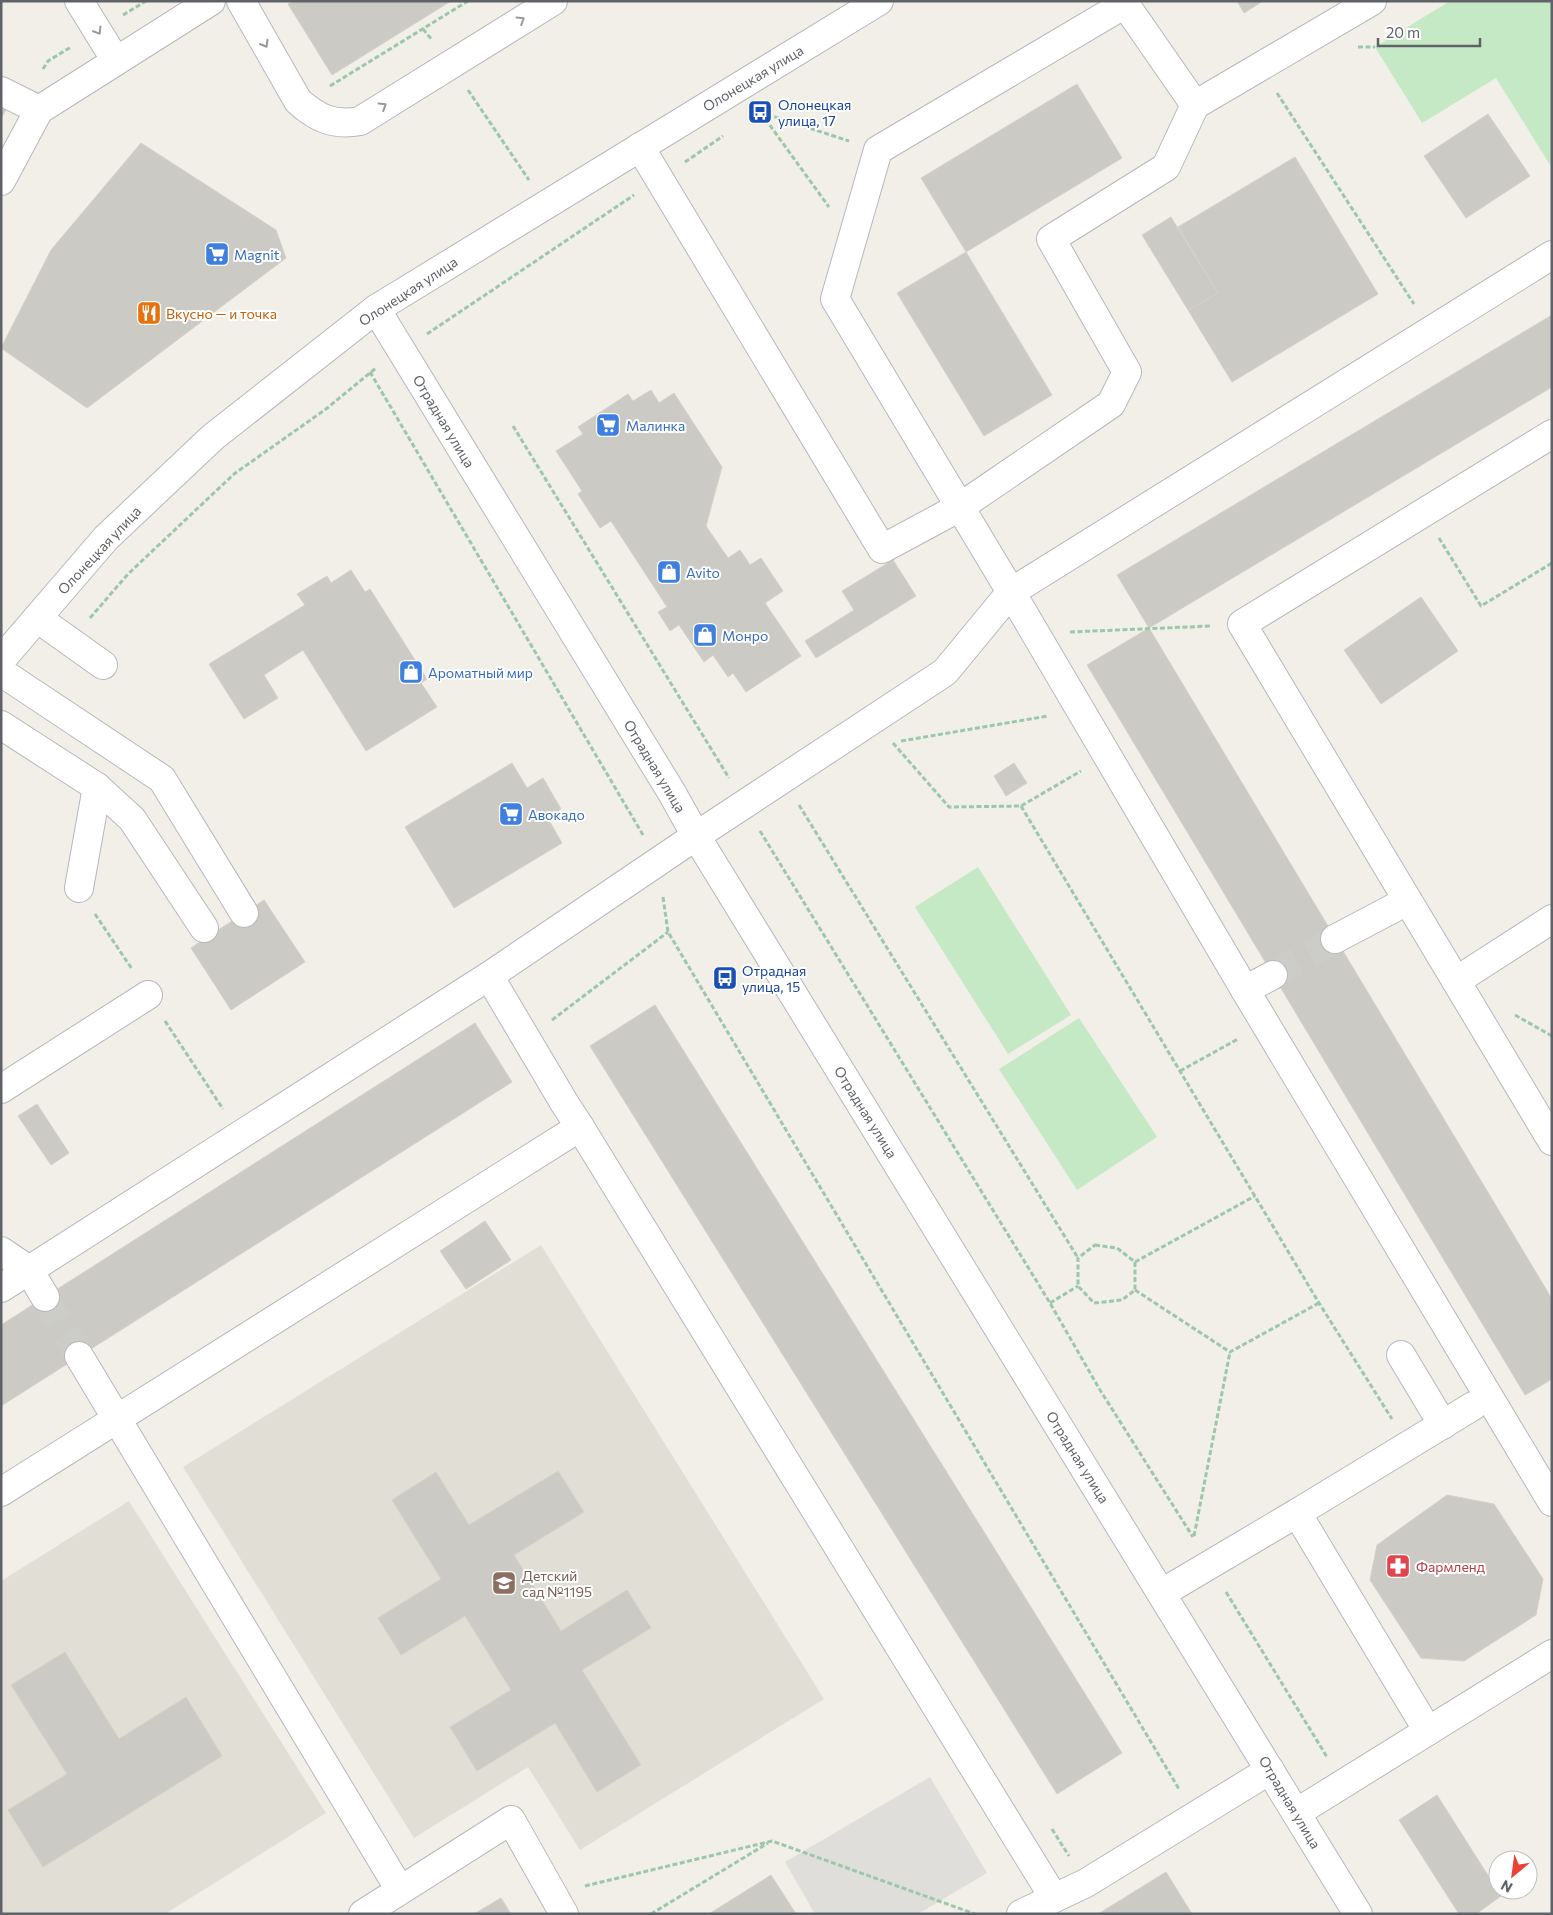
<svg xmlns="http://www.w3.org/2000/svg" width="1553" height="1915" font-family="Commissioner,sans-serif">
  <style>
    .industrial { fill: #e0deda }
    .education { fill: #e1ded6 }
    .green { fill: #c5e8c5 }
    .building { fill: #cccac5; stroke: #d6d1c6 }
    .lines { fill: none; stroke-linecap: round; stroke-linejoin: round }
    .minor-tunnel { stroke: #ccccc8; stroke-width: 28; stroke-dasharray: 28 14; stroke-linecap: butt }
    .minor-casing { stroke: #b5b8bc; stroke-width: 30 }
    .path { stroke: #9cc7a9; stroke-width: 3; stroke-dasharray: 5 2.5; stroke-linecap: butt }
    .minor { stroke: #fff; stroke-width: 28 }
    .oneway { stroke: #979a9d }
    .labels { text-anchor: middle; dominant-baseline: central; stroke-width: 4; stroke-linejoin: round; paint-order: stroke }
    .street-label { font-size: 14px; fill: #5f6368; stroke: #fff }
    .transit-label { font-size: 14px; fill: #164399; stroke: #fff; text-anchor: start }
    .shop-label { font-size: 14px; fill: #366cbe; stroke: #fff; text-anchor: start }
    .food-label { font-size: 14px; fill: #c56008; stroke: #fff; text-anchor: start }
    .health-label { font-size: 14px; fill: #be3a42; stroke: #fff; text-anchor: start }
    .education-label { font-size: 14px; fill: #785e54; stroke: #fff; text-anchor: start }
  </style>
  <rect width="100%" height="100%" fill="#f1efe8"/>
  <polygon class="industrial" points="930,1777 987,1873 918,1914 815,1914 785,1862"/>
  <g class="education">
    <polygon points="541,1245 824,1699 580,1850 528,1767 414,1838 183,1467"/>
    <polygon points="129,1501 326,1813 165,1914 1,1914 1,1581"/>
  </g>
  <g class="green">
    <polygon points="1450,1 1552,1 1552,168 1496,78 1422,123 1375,47"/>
    <polygon points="978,867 1071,1015 1008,1054 915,907"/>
    <polygon points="1079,1018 1157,1137 1077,1190 999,1069"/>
  </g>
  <g class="building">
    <polygon points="293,1 451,1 332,75 288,4"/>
    <polygon points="1237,1 1263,1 1244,13"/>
    <polygon points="1077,84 1122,158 966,252 921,178"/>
    <polygon points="1,107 6,110 1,118"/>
    <polygon points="1488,114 1530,176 1466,218 1424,156"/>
    <polygon points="141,143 276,230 286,258 87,408 1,348 51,250"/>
    <polygon points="1295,157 1378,294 1232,382 1188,310 1218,293 1178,227"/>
    <polygon points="1171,217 1218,293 1188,310 1142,235"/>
    <polygon points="966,252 1052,395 984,436 897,293"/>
    <polygon points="1552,315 1552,387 1149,628 1117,575"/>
    <polygon points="651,390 659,403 674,393 722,467 706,526 728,558 740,550 750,565 761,558 783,591 765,603 801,656 746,692 733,673 728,677 713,655 704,662 679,625 670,631 658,612 667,607 611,521 600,528 578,494 582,491 556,451 583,434 578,427 628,394 633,401"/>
    <polygon points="893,560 916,596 816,658 805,641 854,610 842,591"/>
    <polygon points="351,570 365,592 370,589 427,679 421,683 437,707 366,751 303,650 264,675 278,698 244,719 209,664 305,605 297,594 327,576 331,583"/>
    <polygon points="1421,597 1458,651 1381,704 1344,650"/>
    <polygon points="1149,628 1552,1299 1552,1379 1525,1395 1087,665"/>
    <polygon points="512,763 527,788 543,778 561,809 547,817 562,843 454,908 405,827"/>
    <polygon points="1014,763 1027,783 1006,796 994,776"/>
    <polygon points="264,900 305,962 231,1010 191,948"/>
    <polygon points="655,1005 1122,1753 1057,1794 590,1046"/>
    <polygon points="475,1023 512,1082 1,1406 1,1325"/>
    <polygon points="37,1104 69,1153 51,1165 18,1116"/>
    <polygon points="485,1221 511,1260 466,1289 440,1251"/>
    <polygon points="558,1471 584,1512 514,1555 561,1631 627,1590 651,1628 582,1670 641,1765 597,1792 555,1723 477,1771 450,1727 511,1690 465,1616 401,1655 378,1618 441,1579 392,1500 436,1472 469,1525"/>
    <polygon points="1447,1495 1494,1504 1543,1579 1536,1615 1464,1661 1421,1658 1370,1580 1377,1545"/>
    <polygon points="65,1652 119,1739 186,1697 222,1756 43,1867 8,1810 67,1774 11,1685"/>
    <polygon points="1437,1795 1501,1896 1476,1914 1459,1914 1399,1820"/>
    <polygon points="1166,1872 1192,1914 1098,1914"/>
    <polygon points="771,1875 796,1914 709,1914"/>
    <polygon points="501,1898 511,1914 474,1914"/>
  </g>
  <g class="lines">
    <g class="minor-tunnel">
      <polyline points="1273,975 1335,939"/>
      <polyline points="45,1297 79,1356"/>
    </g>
    <defs>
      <g id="minor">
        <polyline points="79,1 116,61"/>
        <path d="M241 1 298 101C317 118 333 126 360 121L553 1"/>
        <polyline points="1124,1 1125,4 878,150 835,299 1011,592 1245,990 1552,1502"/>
        <polyline points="1125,4 1195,105"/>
        <polyline points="1,91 39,110 211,1"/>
        <polyline points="640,147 882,549 960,507 1111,404 1127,372 1051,239 1166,167 1195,105 1372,1"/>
        <polyline points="1,181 39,110"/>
        <polyline points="376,309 672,793 696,836 1358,1914"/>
        <polyline points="1552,434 1242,624 1552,1141"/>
        <polyline points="37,618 103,665"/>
        <polyline points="1,660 106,538 213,437 376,309 879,1"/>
        <polyline points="1,672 162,779 244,913"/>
        <polyline points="1,725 97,787 132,819 204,928"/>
        <polyline points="79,888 97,787"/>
        <polyline points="1335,939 1407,901"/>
        <polyline points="1456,981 1552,919"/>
        <polyline points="1245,990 1273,975"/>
        <polyline points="1,1089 148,995"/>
        <polyline points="1,1251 29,1270 45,1297"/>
        <polyline points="1,1288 489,976"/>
        <polyline points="1401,1355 1443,1425"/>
        <polyline points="79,1356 400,1890"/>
        <polyline points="1,1492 580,1127"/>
        <polyline points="1297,1513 1473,1406"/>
        <polyline points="1162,1593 1297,1513 1428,1731"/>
        <polyline points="1296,1813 1552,1654"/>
        <polyline points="1054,1898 580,1127 565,1104 489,976 696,836 945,672 1011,592 1552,255"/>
        <polyline points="363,1914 511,1820 564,1914"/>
        <polyline points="1021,1914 1086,1883 1270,1770"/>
      </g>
    </defs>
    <use href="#minor" class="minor-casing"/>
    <g class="path">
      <polyline points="123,15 146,1"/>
      <polyline points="423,29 432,40"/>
      <polyline points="1358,47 1375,47"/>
      <polyline points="43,69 48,61 71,47"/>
      <polyline points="330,86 468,1"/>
      <polyline points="468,90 529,180"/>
      <polyline points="1277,93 1414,304"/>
      <polyline points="760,112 849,141"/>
      <polyline points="761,113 829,207"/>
      <polyline points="685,162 723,136"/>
      <polyline points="427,334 634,195"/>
      <polyline points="370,372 643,835"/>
      <polyline points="513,426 729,778"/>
      <polyline points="1439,538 1481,606 1552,563"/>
      <polyline points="90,618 128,574 234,474 326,409 376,368"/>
      <polyline points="1070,632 1211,626"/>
      <polyline points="901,741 1048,716"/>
      <polyline points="893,743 949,807 1021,806 1081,771"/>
      <polyline points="799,805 1078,1258"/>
      <polyline points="1021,806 1319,1303 1392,1419"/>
      <polyline points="760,831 1050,1303 1100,1390 1193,1537"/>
      <polyline points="663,897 668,932 1179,1789"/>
      <polyline points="95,914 132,969"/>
      <polyline points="1515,1015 1552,1036"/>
      <polyline points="552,1020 668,932"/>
      <polyline points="165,1021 223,1109"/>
      <polyline points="1180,1071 1238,1039"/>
      <polygon points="1095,1245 1117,1248 1135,1262 1135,1290 1122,1300 1094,1303 1078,1286 1078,1258"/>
      <polyline points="1135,1262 1255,1196"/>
      <polyline points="1135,1290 1230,1352 1319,1303"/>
      <polyline points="1050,1303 1078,1286"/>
      <polyline points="1194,1536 1230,1352"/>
      <polyline points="1226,1592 1327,1757"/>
      <polyline points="1052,1829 1069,1856"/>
      <polyline points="585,1886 772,1841 975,1914"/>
      <polyline points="651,1914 768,1843"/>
    </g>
    <use href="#minor" class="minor"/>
  </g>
  <defs><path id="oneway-chevron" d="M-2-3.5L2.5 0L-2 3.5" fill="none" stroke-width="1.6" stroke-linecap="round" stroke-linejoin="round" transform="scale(1.25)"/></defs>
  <g class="oneway">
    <use href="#oneway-chevron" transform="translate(521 20) rotate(-32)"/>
    <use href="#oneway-chevron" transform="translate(98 31) rotate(58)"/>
    <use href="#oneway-chevron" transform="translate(265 44) rotate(60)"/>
    <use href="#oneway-chevron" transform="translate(383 106) rotate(-32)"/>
  </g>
  <defs>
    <symbol id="bus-square" viewBox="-11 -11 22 22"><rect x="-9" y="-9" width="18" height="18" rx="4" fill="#1a4fb4" stroke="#fff"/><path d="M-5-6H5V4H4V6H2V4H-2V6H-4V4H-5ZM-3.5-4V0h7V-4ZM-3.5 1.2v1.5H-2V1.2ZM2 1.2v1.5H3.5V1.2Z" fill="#fff"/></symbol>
    <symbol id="supermarket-square" viewBox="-11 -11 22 22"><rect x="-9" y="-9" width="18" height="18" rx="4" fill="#3f7fe0" stroke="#fff"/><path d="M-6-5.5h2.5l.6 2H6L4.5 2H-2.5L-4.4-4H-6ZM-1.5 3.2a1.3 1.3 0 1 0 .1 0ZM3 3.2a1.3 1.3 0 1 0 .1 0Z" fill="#fff"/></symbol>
    <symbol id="restaurant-square" viewBox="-11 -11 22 22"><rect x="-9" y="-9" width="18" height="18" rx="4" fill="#e8710a" stroke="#fff"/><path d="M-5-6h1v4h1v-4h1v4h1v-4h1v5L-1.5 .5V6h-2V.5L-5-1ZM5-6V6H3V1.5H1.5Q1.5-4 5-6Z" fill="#fff"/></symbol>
    <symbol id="shop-square" viewBox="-11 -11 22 22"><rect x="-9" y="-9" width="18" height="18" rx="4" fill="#3f7fe0" stroke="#fff"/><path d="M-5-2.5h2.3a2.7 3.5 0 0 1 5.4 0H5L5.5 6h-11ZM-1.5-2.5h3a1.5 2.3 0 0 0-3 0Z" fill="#fff"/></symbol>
    <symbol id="pharmacy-square" viewBox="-11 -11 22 22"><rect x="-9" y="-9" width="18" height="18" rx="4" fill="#e0444e" stroke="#fff"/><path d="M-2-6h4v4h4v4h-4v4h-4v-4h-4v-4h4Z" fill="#fff"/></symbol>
    <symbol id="school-square" viewBox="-11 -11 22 22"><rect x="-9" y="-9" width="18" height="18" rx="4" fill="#8d6e63" stroke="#fff"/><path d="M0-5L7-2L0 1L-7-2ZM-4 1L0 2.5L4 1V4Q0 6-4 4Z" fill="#fff"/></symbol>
  </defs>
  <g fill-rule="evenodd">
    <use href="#bus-square" x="746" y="98" width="28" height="28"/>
    <use href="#supermarket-square" x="203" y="240" width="28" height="28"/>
    <use href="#restaurant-square" x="135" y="299" width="28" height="28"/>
    <use href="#supermarket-square" x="594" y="411" width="28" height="28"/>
    <use href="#shop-square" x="655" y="558" width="28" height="28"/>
    <use href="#shop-square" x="691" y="621" width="28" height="28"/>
    <use href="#shop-square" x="397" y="658" width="28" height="28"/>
    <use href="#supermarket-square" x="497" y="800" width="28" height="28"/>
    <use href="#bus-square" x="711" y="964" width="28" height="28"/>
    <use href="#pharmacy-square" x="1384" y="1552" width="28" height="28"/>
    <use href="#school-square" x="490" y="1569" width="28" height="28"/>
  </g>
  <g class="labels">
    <g class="street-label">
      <text transform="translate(753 78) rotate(-31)">Олонецкая улица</text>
      <text transform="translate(408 291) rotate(-33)">Олонецкая улица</text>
      <text transform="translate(444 421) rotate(59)">Отрадная улица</text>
      <text transform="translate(99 550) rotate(-47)">Олонецкая улица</text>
      <text transform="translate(655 766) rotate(59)">Отрадная улица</text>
      <text transform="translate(866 1112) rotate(58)">Отрадная улица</text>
      <text transform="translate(1078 1457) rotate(58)">Отрадная улица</text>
      <text transform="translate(1290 1802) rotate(59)">Отрадная улица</text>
    </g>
    <g class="transit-label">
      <text x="778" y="104">Олонецкая<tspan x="778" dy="16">улица, 17</tspan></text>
      <text x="742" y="970">Отрадная<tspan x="742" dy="16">улица, 15</tspan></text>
    </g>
    <g class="shop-label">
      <text x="234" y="254">Magnit</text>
      <text x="626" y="425">Малинка</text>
      <text x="686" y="572">Avito</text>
      <text x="722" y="635">Монро</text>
      <text x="428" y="672">Ароматный мир</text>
      <text x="528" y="814">Авокадо</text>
    </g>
    <g class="food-label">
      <text x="166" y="313">Вкусно — и точка</text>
    </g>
    <g class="health-label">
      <text x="1416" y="1566">Фармленд</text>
    </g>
    <g class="education-label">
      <text x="522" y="1575">Детский<tspan x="522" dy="16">сад №1195</tspan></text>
    </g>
  </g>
  <rect width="1553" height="1915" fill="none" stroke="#5f6368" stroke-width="5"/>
  <g transform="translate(1513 1875) rotate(209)"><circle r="24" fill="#ffffff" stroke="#bfc1c3"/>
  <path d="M0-4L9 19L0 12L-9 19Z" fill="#ea4335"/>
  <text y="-8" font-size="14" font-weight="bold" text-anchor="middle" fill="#5f6368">N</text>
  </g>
  <path d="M1378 38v8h102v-8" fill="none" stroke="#5f6368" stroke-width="2.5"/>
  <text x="1386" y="38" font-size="15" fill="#5f6368" stroke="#ffffff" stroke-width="4" paint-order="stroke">20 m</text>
</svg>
